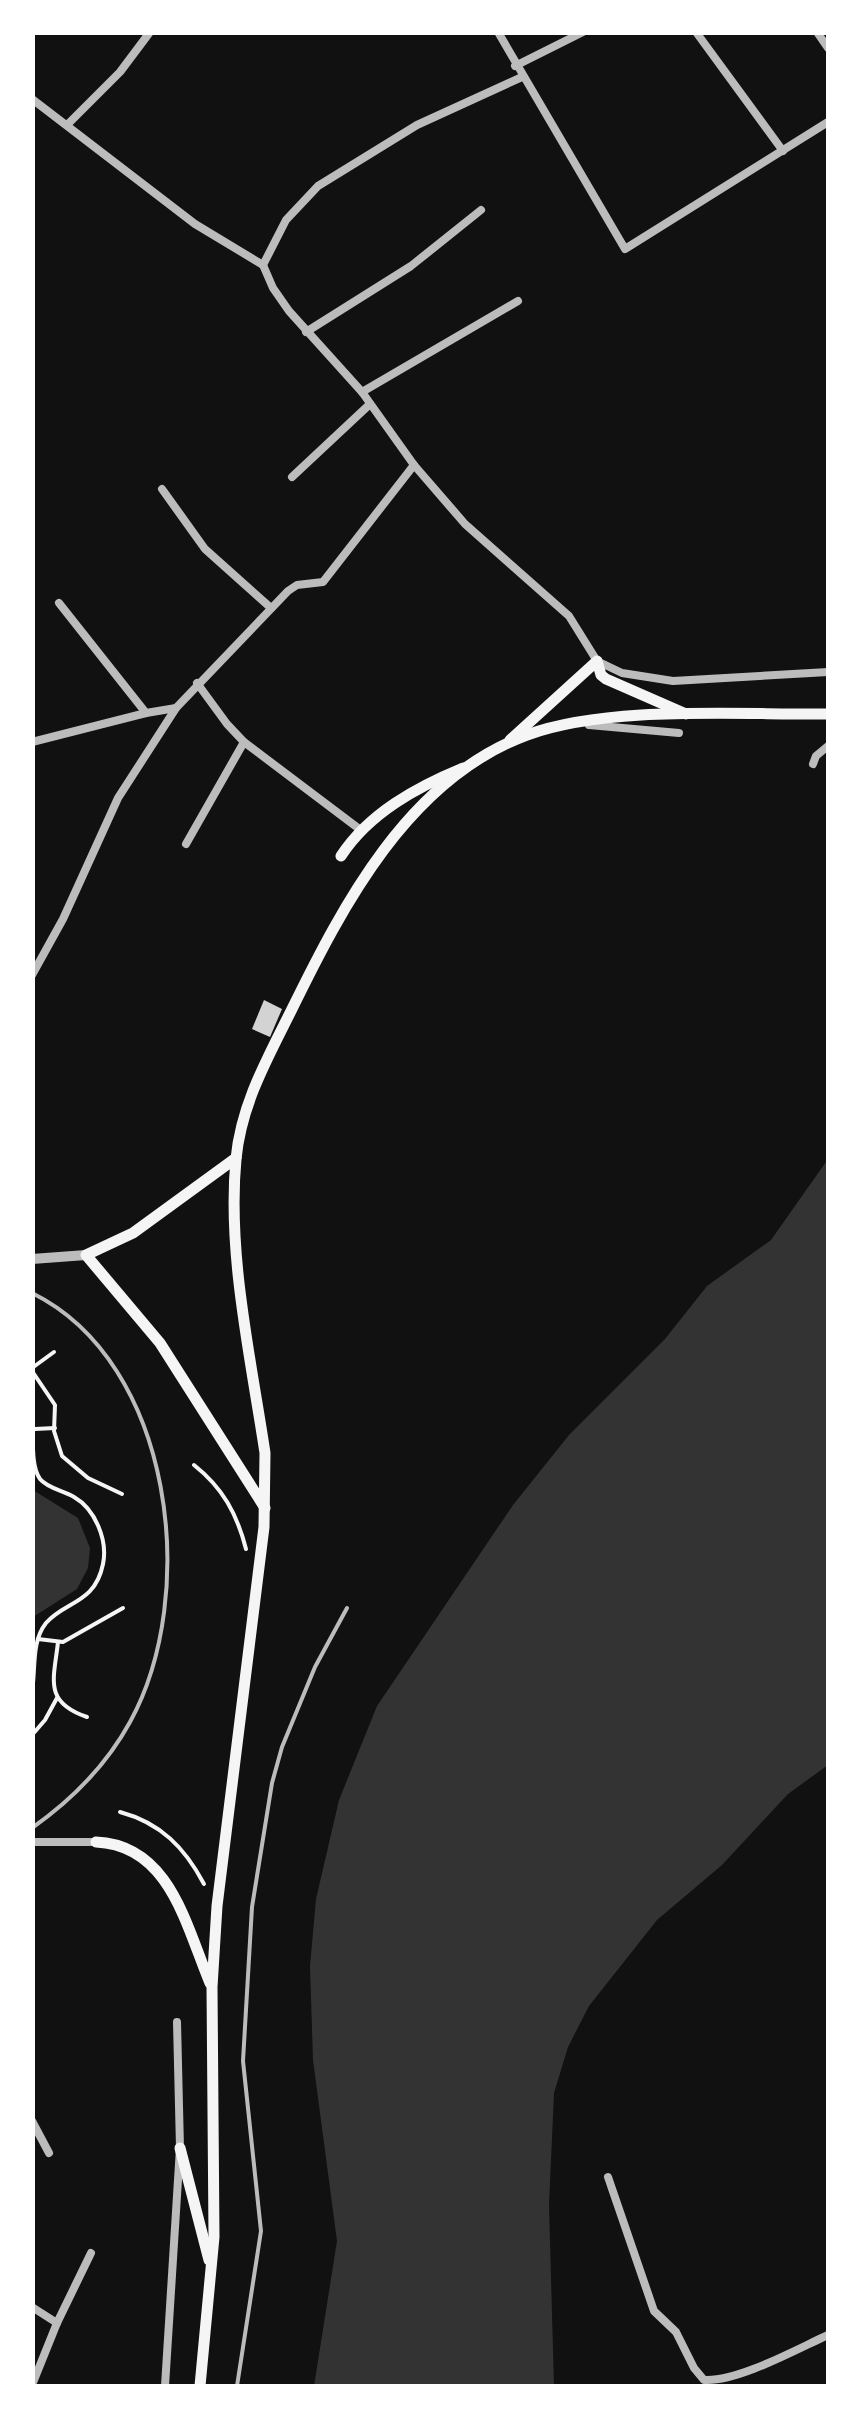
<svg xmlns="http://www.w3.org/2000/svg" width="861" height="2419" font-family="Helvetica,sans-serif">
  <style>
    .water { fill: #333 }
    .building { fill: #d3d3d3 }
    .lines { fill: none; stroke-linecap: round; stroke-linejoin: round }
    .path { stroke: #f5f5f5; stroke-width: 4 }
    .service { stroke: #bcbcbc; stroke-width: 4 }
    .minor { stroke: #bcbcbc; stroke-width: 8 }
    .tertiary { stroke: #bcbcbc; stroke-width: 10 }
    .secondary { stroke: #f5f5f5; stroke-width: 11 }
  </style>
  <rect width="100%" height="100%" fill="#111"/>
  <g class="water">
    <polygon points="828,1159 828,1765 788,1794 722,1865 657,1920 589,2006 568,2047 554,2093 549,2205 554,2386 314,2386 337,2241 313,2060 310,1966 316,1899 339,1800 377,1706 513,1505 569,1435 665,1339 707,1286 771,1240"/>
    <polygon points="33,1490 78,1518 90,1548 88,1568 77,1589 33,1617"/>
  </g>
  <polygon class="building" points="264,1000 282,1009 270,1037 252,1029"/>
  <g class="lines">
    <g class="path">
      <polyline points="32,1368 54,1352"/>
      <polyline points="32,1371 55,1405 54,1431 62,1456 88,1478 122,1494"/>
      <path d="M32 1418C34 1435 30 1465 40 1479 47 1488 64 1491 74 1497 95 1509 108 1540 103 1564 95 1604 65 1601 46 1623 31 1642 36 1669 32 1690"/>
      <polyline points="35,1429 55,1428"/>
      <path d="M194 1465C223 1488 237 1514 246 1549"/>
      <polyline points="38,1639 63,1642 123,1608"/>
      <path d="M58 1642C54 1679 43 1702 87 1717"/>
      <polyline points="32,1735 45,1720 57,1698"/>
      <path d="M120 1812C161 1823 185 1848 204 1884"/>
    </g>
    <g class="service">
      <path d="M32 1293C174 1363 200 1595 130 1722 106 1766 73 1799 32 1828"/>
      <polyline points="237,2386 261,2231 243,2061 252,1907 272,1783 282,1747 315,1667 347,1608"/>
    </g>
    <g class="minor">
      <polyline points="498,32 625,249 828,122"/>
      <polyline points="696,32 783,151"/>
      <polyline points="817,32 828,48"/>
      <polyline points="515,66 583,32"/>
      <polyline points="32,99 195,224 263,265 273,288 289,311 362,392 414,465 465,524 569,616 597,661 622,673 673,681 828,672"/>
      <polyline points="67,125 120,72 150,32"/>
      <polyline points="263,265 286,220 318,186 417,125 522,77"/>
      <polyline points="306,332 411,266 481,210"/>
      <polyline points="362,392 518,301"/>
      <polyline points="292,477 370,404"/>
      <polyline points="162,489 205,549 271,608"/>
      <polyline points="59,603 146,713"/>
      <polyline points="197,683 227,724 244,742 362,831"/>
      <polyline points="589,725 679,733"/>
      <polyline points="32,742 146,713 176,708 288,591 297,585 323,582 414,465"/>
      <polyline points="813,764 816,756 828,746"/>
      <polyline points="186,844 244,742"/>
      <polyline points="32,975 63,919 118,798 176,708"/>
      <polyline points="32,1842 96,1842"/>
      <polyline points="32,2121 49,2153"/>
      <path d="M608 2177 654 2311 676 2332 694 2368 704 2380C738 2382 797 2349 828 2335"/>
      <polyline points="32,2307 57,2323"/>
      <polyline points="32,2385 57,2323 91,2253"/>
      <polyline points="165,2386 180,2148 177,2022"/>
    </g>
    <polyline class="tertiary" points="32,1259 86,1255"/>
    <g class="secondary">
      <polyline points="510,740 597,661 601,675 606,679 686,714"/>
      <path d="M341 856C369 813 417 787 463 768"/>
      <polyline points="236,1158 133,1233 86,1255 160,1343 265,1508"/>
      <path d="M96 1842C170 1845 186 1926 210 1983"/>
      <polyline points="180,2148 209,2260"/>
      <path d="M200 2386 214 2237 212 1987 217 1906 264 1527 265 1453C251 1359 227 1254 236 1159 241 1105 267 1059 291 1011 343 905 408 779 527 735 609 705 739 715 828 714"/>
    </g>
  </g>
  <rect width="861" height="2419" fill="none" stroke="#ffffff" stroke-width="70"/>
</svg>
